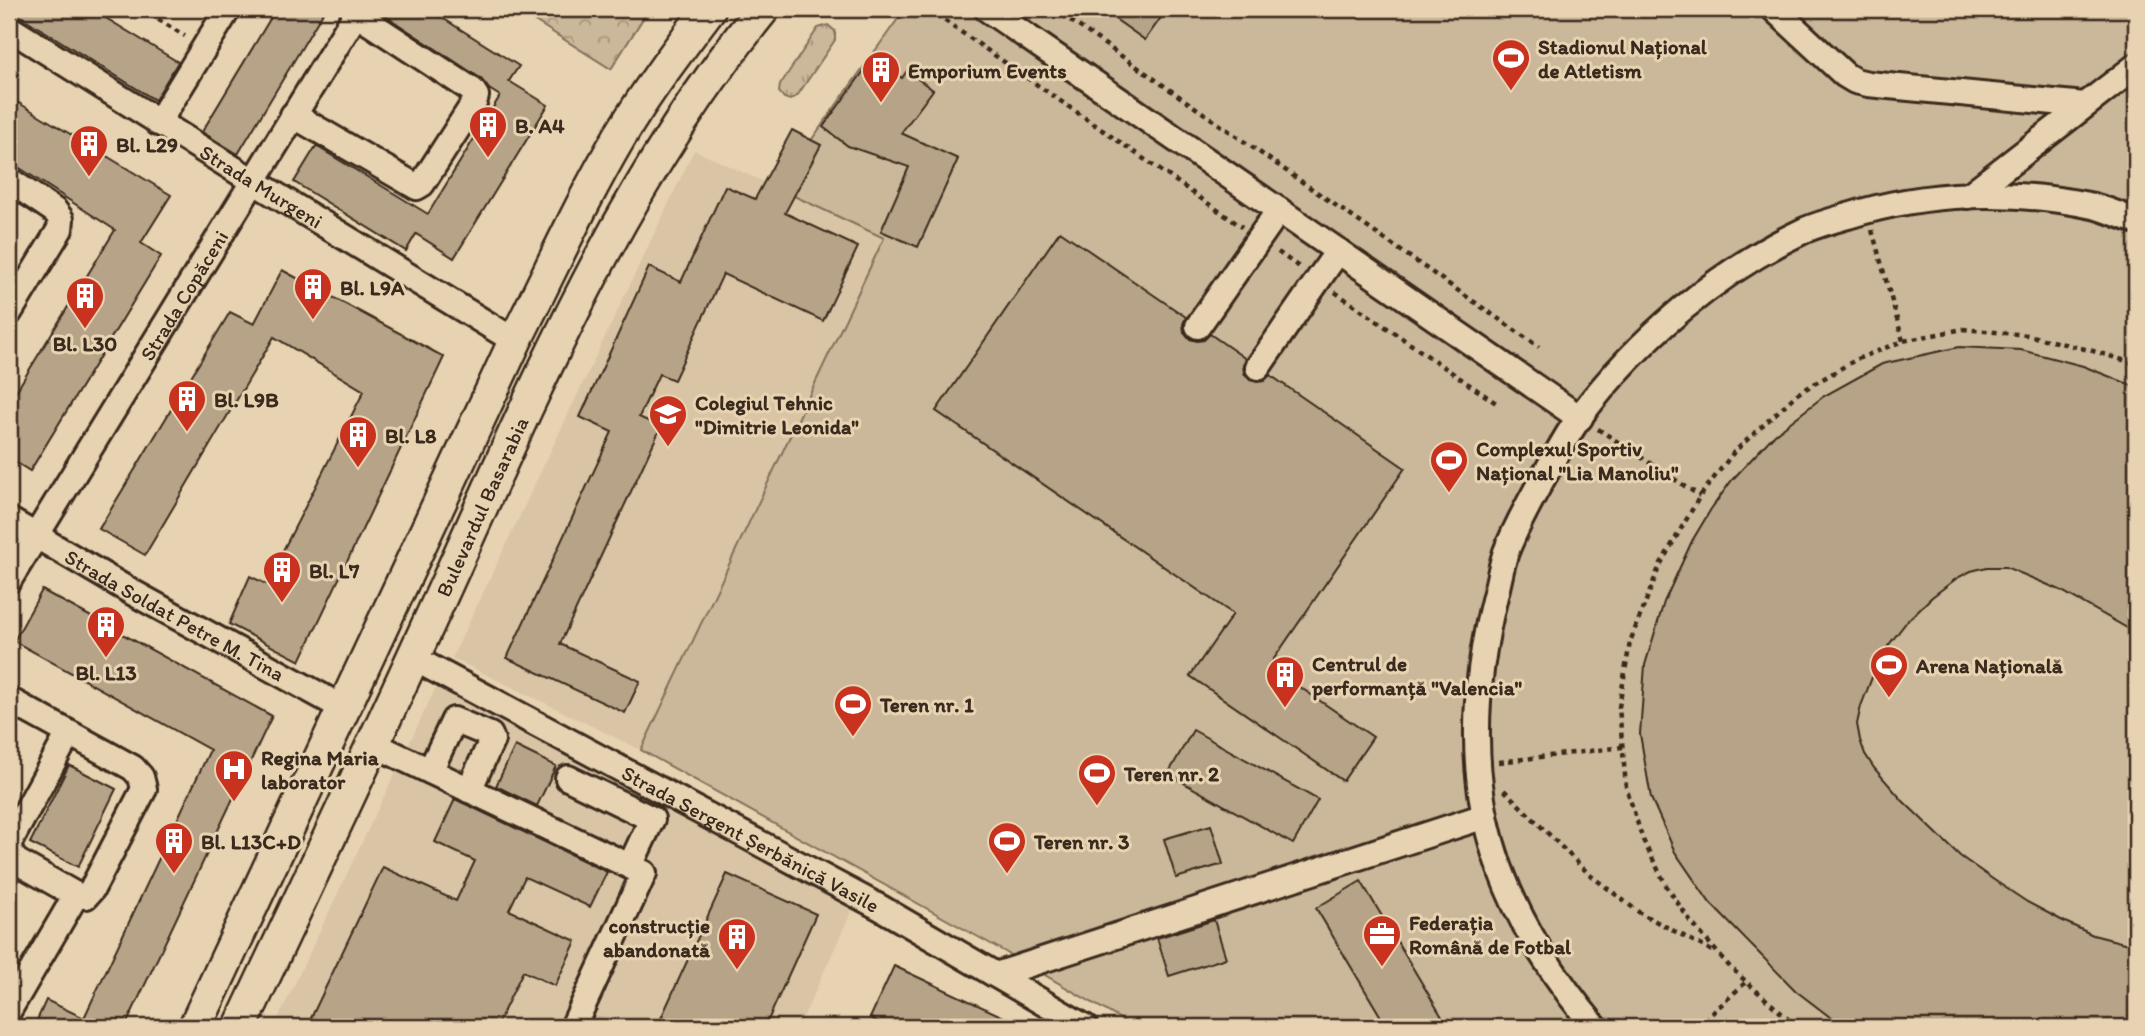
<svg xmlns="http://www.w3.org/2000/svg" width="2145" height="1036" font-family="Itim,sans-serif">
  <style>
    .built { fill: #d9c5a5 }
    .grass { fill: url(#grass-tufts); stroke: #83705c; stroke-width: 2 }
    .park { fill: url(#park-crowns); stroke: #83705c; stroke-width: 2 }
    .garden { fill: #cbb799; stroke: #83705c; stroke-width: 2 }
    .building { fill: #b7a488; stroke: #3b2a1e; stroke-width: 2 }
    .lines { fill: none; stroke-linecap: round; stroke-linejoin: round }
    .minor-casing { stroke: #3b2a1e; stroke-width: 30 }
    .major-casing { stroke: #3b2a1e; stroke-width: 37 }
    .path { stroke: #3b2a1e; stroke-width: 4.5; stroke-dasharray: 5 5; stroke-linecap: butt }
    .minor { stroke: #e7d3b1; stroke-width: 24 }
    .major { stroke: #e7d3b1; stroke-width: 32 }
    .labels { text-anchor: middle; dominant-baseline: central; stroke-width: 6; stroke-linejoin: round; paint-order: stroke }
    .poi-label { font-size: 21px; font-weight: bold; fill: #3b2a1e; stroke: #e7d3b1; text-anchor: start }
    .street-label { font-size: 21px; fill: #3b2a1e; stroke: #e7d3b1 }
  </style>
  <defs>
    <pattern id="grass-tufts" width="24" height="20" patternUnits="userSpaceOnUse" patternTransform="scale(1.75)"><rect width="24" height="20" fill="#cbb799"/><path d="M3 7l-1-3M5 7V3M7 7l1-3M15 17l-1-3M17 17v-4M19 17l1-3" fill="none" stroke="#a6957c"/></pattern>
    <pattern id="park-crowns" width="20" height="18" patternUnits="userSpaceOnUse" patternTransform="scale(1.75)"><rect width="20" height="18" fill="#cbb799"/><path d="M2 6a3 3 0 1 1 6 0M12 15a3 3 0 1 1 6 0" fill="none" stroke="#a6957c"/></pattern>
  </defs>
  <rect width="100%" height="100%" fill="#e7d3b1"/>
  <filter id="ink" filterUnits="userSpaceOnUse"><feTurbulence type="fractalNoise" baseFrequency=".0143" numOctaves="2"/><feDisplacementMap in="SourceGraphic" scale="14" xChannelSelector="R" yChannelSelector="G"/><feConvolveMatrix kernelMatrix="1 2 1 2 8 2 1 2 1" color-interpolation-filters="sRGB"/></filter>
  <g filter="url(#ink)">
    <g class="built">
      <polygon points="694,150 885,237 641,750 452,658"/>
      <polygon points="437,685 852,910 799,1027 274,1027"/>
    </g>
    <polygon class="grass" points="828,25 835,31 835,40 797,96 790,100 784,98 779,92 780,85 818,28"/>
    <polygon class="park" points="516,9 649,9 611,69"/>
    <polygon class="garden" points="905,9 2136,9 2136,1027 1134,1027 1000,949 641,750 884,238 777,188"/>
    <g class="building">
      <polygon points="9,9 91,9 178,62 155,100"/>
      <polygon points="276,9 325,9 238,154 202,132"/>
      <polygon points="375,9 428,9 519,66 509,81 548,105 454,258 416,234 406,251 294,182 316,146 428,214 500,96 489,89 480,78"/>
      <polygon points="1101,9 1167,9 1145,40"/>
      <polygon points="874,57 902,78 907,71 933,90 901,133 958,159 918,247 881,231 909,167 848,146 823,127"/>
      <polygon points="9,97 171,195 141,243 161,256 30,471 9,458 9,403 115,230 9,161"/>
      <polygon points="792,130 821,145 785,213 858,247 823,321 723,274 674,380 659,374 639,417 661,427 560,644 640,681 625,713 507,658 612,432 580,417 649,267 681,282 725,186 755,199"/>
      <polygon points="1060,231 1186,317 1183,324 1184,332 1190,339 1197,341 1204,340 1210,334 1246,359 1243,365 1244,373 1250,380 1257,382 1264,381 1270,375 1405,468 1269,666 1373,737 1343,781 1190,676 1233,614 936,411"/>
      <polygon points="282,270 444,357 300,661 229,624 250,576 266,584 364,391 274,337 145,555 99,529 230,312 254,324"/>
      <polygon points="1959,347 2021,350 2083,366 2136,387 2136,633 2060,590 2006,567 1987,567 1971,571 1957,578 1932,597 1908,620 1888,646 1873,675 1861,706 1857,724 1860,740 1865,754 1874,768 1902,800 1960,856 1994,880 2027,902 2063,921 2093,935 2136,946 2136,1027 1843,1027 1796,991 1710,903 1675,852 1651,798 1640,734 1645,665 1664,602 1692,541 1711,509 1732,480 1775,434 1824,396 1882,364"/>
      <polygon points="42,590 272,716 125,1027 34,1027 46,1000 84,1018 210,750 14,641"/>
      <polygon points="1193,730 1318,800 1293,844 1168,774"/>
      <polygon points="515,746 556,766 537,806 496,786"/>
      <polygon points="69,765 116,789 78,867 30,843"/>
      <polygon points="455,799 607,872 590,907 525,877 509,910 576,941 555,986 523,971 496,1027 330,1027 311,1018 383,867 456,901 475,861 435,842"/>
      <polygon points="1211,825 1223,864 1176,878 1164,839"/>
      <polygon points="727,874 816,914 765,1027 657,1027"/>
      <polygon points="1361,881 1448,1027 1387,1027 1316,908"/>
      <polygon points="1214,920 1226,958 1169,976 1157,938"/>
      <polygon points="894,966 1025,1027 890,1027 870,1018"/>
    </g>
    <g class="lines">
      <defs>
        <g id="minor">
          <polyline points="987,9 1580,418"/>
          <polyline points="1774,9 1845,75 1855,81 1868,84 2085,105"/>
          <path id="s1" d="M9 28 253 181 515 341"/>
          <polyline points="293,115 417,187 422,184 474,103 476,96 472,90 356,14"/>
          <polyline points="158,123 228,9"/>
          <polyline points="9,180 55,211 61,219 60,229 9,313"/>
          <polyline points="1968,196 2136,66"/>
          <polyline points="1198,326 1279,210"/>
          <polyline points="1258,367 1338,251"/>
          <path id="s2" d="M9 520 130 591 343 708"/>
          <path id="s3" d="M9 580 359 9"/>
          <path id="s4" d="M413 658 881 908 1085 1027"/>
          <polyline points="9,700 133,768 141,777 144,789 92,889 86,896 76,895 16,861 9,851 10,841 69,733"/>
          <polyline points="373,744 644,873 573,1027"/>
          <polyline points="430,771 454,720 490,735 492,740 469,790"/>
          <polyline points="568,778 652,819 630,866"/>
          <polyline points="996,975 1485,816"/>
          <polyline points="9,1010 76,895"/>
          <path d="M1595 1027C1544 966 1501 895 1485 816 1470 742 1477 668 1495 596 1499 582 1501 566 1506 552 1516 526 1530 501 1544 476 1556 456 1567 434 1581 415 1639 338 1718 271 1805 230 1819 224 1834 220 1848 216 1927 191 2013 189 2093 206 2108 210 2122 216 2136 221"/>
        </g>
        <g id="major">
          <path d="M195 1027 515 341C550 272 581 202 620 136 647 91 678 50 709 9"/>
          <path id="s5" d="M240 1027C311 876 383 725 452 572 540 376 626 177 763 9"/>
        </g>
      </defs>
      <use href="#minor" class="minor-casing"/>
      <use href="#major" class="major-casing"/>
      <g class="path">
        <polyline points="141,9 185,36"/>
        <polyline points="928,9 1242,227"/>
        <polyline points="1054,9 1539,347"/>
        <polyline points="1872,230 1903,341"/>
        <polyline points="1278,252 1299,267"/>
        <polyline points="1335,292 1499,405"/>
        <polyline points="1598,429 1700,496"/>
        <polyline points="1499,762 1623,747"/>
        <polyline points="1504,790 1590,875 1640,913 1714,952"/>
        <polyline points="1697,1027 1746,982"/>
        <polyline points="1797,1027 1730,967 1690,921 1667,887 1643,840 1626,787 1619,707 1630,642 1660,565 1700,496 1734,452 1797,394 1857,359 1903,341 1963,329 2027,335 2093,351 2136,364"/>
      </g>
      <use href="#minor" class="minor"/>
      <use href="#major" class="major"/>
    </g>
  </g>
  <defs>
    <symbol id="stadium-pin" viewBox="-11 -11 22 30"><path d="M0 17L-7.5 6A9.5 9.5 0 1 1 7.5 6Z" fill="#c8321e" stroke="#e7d3b1"/><path d="M0-5a6.5 5 0 1 0 0 10a6.5 5 0 1 0 0-10ZM-3.5-1.8h7v3.6h-7Z" fill="#fff"/></symbol>
    <symbol id="building-pin" viewBox="-11 -11 22 30"><path d="M0 17L-7.5 6A9.5 9.5 0 1 1 7.5 6Z" fill="#c8321e" stroke="#e7d3b1"/><path d="M-4-6H4V6H1V3H-1V6H-4ZM-2.5-4.3h1.7v1.8h-1.7ZM.8-4.3h1.7v1.8H.8ZM-2.5-1h1.7V.8h-1.7ZM.8-1h1.7V.8H.8Z" fill="#fff"/></symbol>
    <symbol id="school-pin" viewBox="-11 -11 22 30"><path d="M0 17L-7.5 6A9.5 9.5 0 1 1 7.5 6Z" fill="#c8321e" stroke="#e7d3b1"/><path d="M0-5L7-2L0 1L-7-2ZM-4 1L0 2.5L4 1V4Q0 6-4 4Z" fill="#fff"/></symbol>
    <symbol id="hospital-pin" viewBox="-11 -11 22 30"><path d="M0 17L-7.5 6A9.5 9.5 0 1 1 7.5 6Z" fill="#c8321e" stroke="#e7d3b1"/><path d="M-5-5h3v3.5h4V-5h3V5h-3V1.5h-4V5h-3Z" fill="#fff"/></symbol>
    <symbol id="office-pin" viewBox="-11 -11 22 30"><path d="M0 17L-7.5 6A9.5 9.5 0 1 1 7.5 6Z" fill="#c8321e" stroke="#e7d3b1"/><path d="M-6-3h4V-5.5h4V-3h4V5H-6ZM-1-4.5V-3h2v-1.5ZM-6 0V1H6V0Z" fill="#fff"/></symbol>
  </defs>
  <g fill-rule="evenodd">
    <use href="#stadium-pin" x="1489" y="36" width="44" height="60"/>
    <use href="#building-pin" x="859" y="48" width="44" height="60"/>
    <use href="#building-pin" x="466" y="103" width="44" height="60"/>
    <use href="#building-pin" x="67" y="122" width="44" height="60"/>
    <use href="#building-pin" x="291" y="265" width="44" height="60"/>
    <use href="#building-pin" x="63" y="274" width="44" height="60"/>
    <use href="#building-pin" x="165" y="377" width="44" height="60"/>
    <use href="#school-pin" x="646" y="392" width="44" height="60"/>
    <use href="#building-pin" x="336" y="413" width="44" height="60"/>
    <use href="#stadium-pin" x="1427" y="438" width="44" height="60"/>
    <use href="#building-pin" x="260" y="548" width="44" height="60"/>
    <use href="#building-pin" x="84" y="603" width="44" height="60"/>
    <use href="#stadium-pin" x="1867" y="643" width="44" height="60"/>
    <use href="#building-pin" x="1263" y="653" width="44" height="60"/>
    <use href="#stadium-pin" x="831" y="682" width="44" height="60"/>
    <use href="#hospital-pin" x="212" y="747" width="44" height="60"/>
    <use href="#stadium-pin" x="1075" y="751" width="44" height="60"/>
    <use href="#building-pin" x="152" y="819" width="44" height="60"/>
    <use href="#stadium-pin" x="985" y="819" width="44" height="60"/>
    <use href="#office-pin" x="1360" y="912" width="44" height="60"/>
    <use href="#building-pin" x="715" y="915" width="44" height="60"/>
  </g>
  <g class="labels">
    <g class="poi-label">
      <text x="1538" y="46">Stadionul Național<tspan x="1538" dy="24">de Atletism</tspan></text>
      <text x="908" y="70">Emporium Events</text>
      <text x="515" y="125">B. A4</text>
      <text x="116" y="144">Bl. L29</text>
      <text x="340" y="287">Bl. L9A</text>
      <text x="85" y="343" text-anchor="middle">Bl. L30</text>
      <text x="214" y="399">Bl. L9B</text>
      <text x="695" y="402">Colegiul Tehnic<tspan x="695" dy="24">"Dimitrie Leonida"</tspan></text>
      <text x="385" y="435">Bl. L8</text>
      <text x="1476" y="448">Complexul Sportiv<tspan x="1476" dy="24">Național "Lia Manoliu"</tspan></text>
      <text x="309" y="570">Bl. L7</text>
      <text x="1312" y="663">Centrul de<tspan x="1312" dy="24">performanță "Valencia"</tspan></text>
      <text x="1916" y="665">Arena Națională</text>
      <text x="106" y="672" text-anchor="middle">Bl. L13</text>
      <text x="880" y="704">Teren nr. 1</text>
      <text x="261" y="757">Regina Maria<tspan x="261" dy="24">laborator</tspan></text>
      <text x="1124" y="773">Teren nr. 2</text>
      <text x="201" y="841">Bl. L13C+D</text>
      <text x="1034" y="841">Teren nr. 3</text>
      <text x="1409" y="922">Federația<tspan x="1409" dy="24">Română de Fotbal</tspan></text>
      <text x="710" y="925" text-anchor="end">construcție<tspan x="710" dy="24">abandonată</tspan></text>
    </g>
    <g class="street-label">
      <text stroke="none"><textPath href="#s1" startOffset="298">Strada Murgeni</textPath></text>
      <text stroke="none"><textPath href="#s3" startOffset="334">Strada Copăceni</textPath></text>
      <text stroke="none"><textPath href="#s5" startOffset="574">Bulevardul Basarabia</textPath></text>
      <text stroke="none"><textPath href="#s2" startOffset="191">Strada Soldat Petre M. Tina</textPath></text>
      <text stroke="none"><textPath href="#s4" startOffset="383">Strada Sergent Șerbănică Vasile</textPath></text>
    </g>
  </g>
  <rect width="2145" height="1036" fill="none" stroke="#e7d3b1" stroke-width="35"/>
  <rect x="18" y="18" width="2110" height="1001" fill="none" stroke="#3b2a1e" stroke-width="2.5" filter="url(#ink)"/>
</svg>
